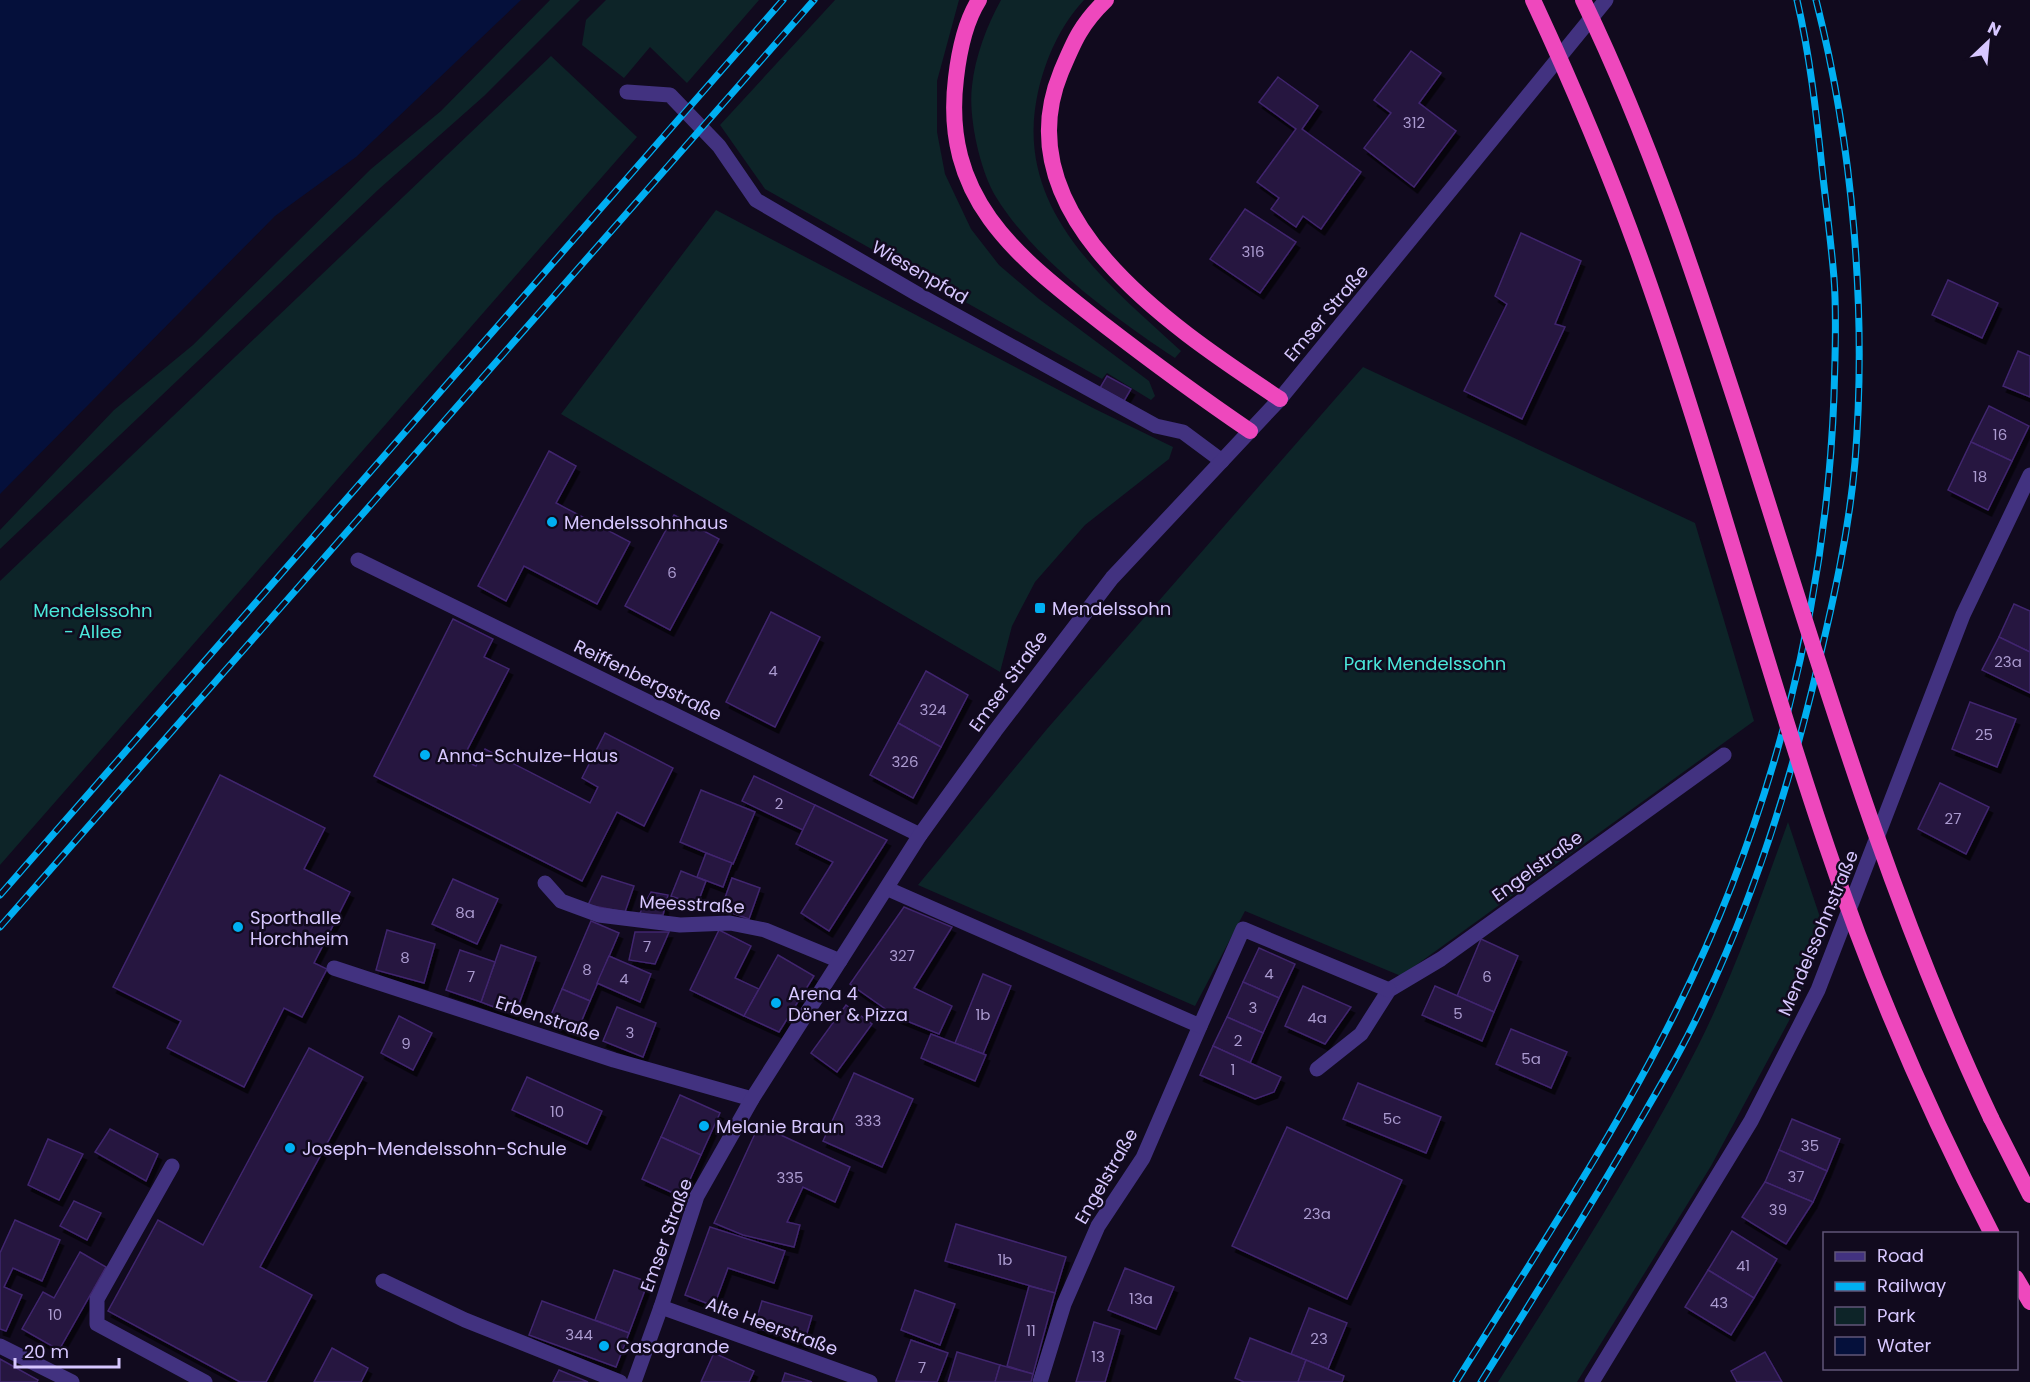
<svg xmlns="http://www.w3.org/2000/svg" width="2030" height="1382" font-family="Poppins,sans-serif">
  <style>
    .green { fill: #0d2428 }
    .water { fill: #05103b }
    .building { fill: #251540; stroke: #40256e; stroke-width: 1.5; filter: url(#shadow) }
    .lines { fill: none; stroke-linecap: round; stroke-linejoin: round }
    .service { stroke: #423280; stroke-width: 15 }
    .minor { stroke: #423280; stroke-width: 15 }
    .tertiary { stroke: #423280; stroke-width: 15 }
    .trunk { stroke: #ee48bd; stroke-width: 16 }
    .rail-casing { stroke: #00aff2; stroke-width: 7 }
    .rail { stroke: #110a1e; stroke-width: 4.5; stroke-dasharray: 14; stroke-linecap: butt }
    .trunk-bridge { stroke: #ee48bd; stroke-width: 16 }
    .poi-dot { fill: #00aff2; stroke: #110a1e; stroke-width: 2 }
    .labels { text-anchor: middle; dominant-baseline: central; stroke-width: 5; stroke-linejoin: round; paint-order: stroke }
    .number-label { font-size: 15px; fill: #aa9acf }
    .street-label { font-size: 18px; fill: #d7c7ff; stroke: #110a1e }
    .poi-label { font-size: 18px; fill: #d7c7ff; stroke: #110a1e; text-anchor: start }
    .park-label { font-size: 18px; fill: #4be7db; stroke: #110a1e }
  </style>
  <defs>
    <filter id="shadow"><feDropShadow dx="3.5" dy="6" stdDeviation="0" flood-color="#0009"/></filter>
  </defs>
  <rect width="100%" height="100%" fill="#110a1e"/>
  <g class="green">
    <polygon points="550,0 580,0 484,96 379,189 0,549 0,530 114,410 193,345 371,169 441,111"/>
    <polygon points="606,0 759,0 687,83 650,47 624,78 582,45 586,20"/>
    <polygon points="835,0 959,0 937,81 937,132 945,174 971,229 999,265 1039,299 1149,381 1155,396 1151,400 1107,373 1102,379 765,189 720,125"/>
    <path d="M1001 0H1084C1060 26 1046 58 1038 92 1012 209 1105 281 1181 351L1175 358C1114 318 1034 259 996 197 980 171 968 116 972 86 975 57 987 25 1001 0Z"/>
    <polygon points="551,56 637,137 0,865 0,581"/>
    <polygon points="716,210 1095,409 1173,447 1169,459 1085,525 1035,582 1012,626 1000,672 561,414"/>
    <polygon points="1363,367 1695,523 1754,721 1401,976 1245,911 1195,1006 918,885 1047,729"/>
    <path d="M1788 822 1826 935 1791 1017 1711 1166 1577 1382H1498C1567 1273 1639 1161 1698 1046 1734 974 1761 897 1788 822Z"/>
  </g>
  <polygon class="water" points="0,0 521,0 356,157 275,216 0,494"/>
  <g class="building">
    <polygon points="1411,51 1441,73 1419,103 1456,131 1414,187 1364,148 1391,113 1374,100"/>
    <polygon points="1278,77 1318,106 1302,129 1361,172 1321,229 1303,216 1296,227 1271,209 1279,198 1257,182 1296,129 1259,102"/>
    <polygon points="1245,209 1296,242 1260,293 1210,259"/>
    <polygon points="1521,233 1581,261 1555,324 1565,327 1522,419 1464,391 1507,304 1495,296"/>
    <polygon points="1948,280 1998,303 1982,338 1932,315"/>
    <polygon points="2018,351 2030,356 2030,397 2003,386"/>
    <polygon points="1107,376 1131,389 1124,401 1100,388"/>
    <polygon points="1989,406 2029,426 2012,461 1971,442"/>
    <polygon points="1971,442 2012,461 1988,510 1948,490"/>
    <polygon points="549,451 576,466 556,503 630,542 597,604 524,566 506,601 478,586"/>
    <polygon points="674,515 719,539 670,630 625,606"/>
    <polygon points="2014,604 2030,611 2030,652 1999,637"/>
    <polygon points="771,612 820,637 775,727 726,702"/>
    <polygon points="453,619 493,639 484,657 509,669 462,760 476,766 485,749 590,803 598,787 582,778 605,733 673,768 644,826 617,812 582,881 374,776"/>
    <polygon points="1999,637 2030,652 2030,693 1982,670"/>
    <polygon points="926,671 968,695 941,747 898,723"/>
    <polygon points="1970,702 2016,719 1997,767 1952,749"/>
    <polygon points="898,723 941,747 913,798 870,775"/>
    <polygon points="220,775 325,828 304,869 350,892 314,963 327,969 302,1017 284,1008 244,1087 167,1048 181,1021 113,987"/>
    <polygon points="754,776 815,805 803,830 742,801"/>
    <polygon points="1940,783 1989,807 1966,854 1918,829"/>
    <polygon points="701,790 755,812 733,864 680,842"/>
    <polygon points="815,805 887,840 829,931 801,913 833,862 796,844"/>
    <polygon points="706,853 732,863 723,887 697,877"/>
    <polygon points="681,871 706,881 697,905 671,896"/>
    <polygon points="602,876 634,886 625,912 588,905"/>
    <polygon points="732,878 760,888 749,919 721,909"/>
    <polygon points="453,879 498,899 477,944 432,924"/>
    <polygon points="651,892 668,895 663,915 639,915"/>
    <polygon points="904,907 952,927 914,988 952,1006 939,1034 897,1017 850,984"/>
    <polygon points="591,921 619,933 590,1001 562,989"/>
    <polygon points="387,930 435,944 424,983 376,970"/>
    <polygon points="719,930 751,946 735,978 759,989 744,1016 690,990"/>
    <polygon points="635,932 669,932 655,964 629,960"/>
    <polygon points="1481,939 1518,956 1494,1012 1457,996"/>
    <polygon points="501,945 536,957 515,1015 481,1002"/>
    <polygon points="1259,948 1295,964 1279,998 1243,982"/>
    <polygon points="460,950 495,962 481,1002 446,990"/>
    <polygon points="778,955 814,976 779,1032 744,1016"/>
    <polygon points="609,956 651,974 640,1002 597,983"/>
    <polygon points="983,974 1011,986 983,1054 955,1043"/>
    <polygon points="1243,982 1279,998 1263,1033 1227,1017"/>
    <polygon points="1303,986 1351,1007 1325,1044 1285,1026"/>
    <polygon points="1435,986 1494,1012 1482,1041 1422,1015"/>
    <polygon points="562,989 590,1001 576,1034 548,1022"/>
    <polygon points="846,1005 872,1024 837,1072 811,1053"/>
    <polygon points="617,1007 656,1023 643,1057 603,1041"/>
    <polygon points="399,1016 432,1033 413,1070 381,1053"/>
    <polygon points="1227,1017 1263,1033 1250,1063 1213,1046"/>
    <polygon points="1511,1029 1567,1052 1551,1088 1496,1064"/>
    <polygon points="931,1034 986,1055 975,1081 921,1058"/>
    <polygon points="1213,1046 1281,1077 1274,1092 1255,1099 1200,1075"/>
    <polygon points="309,1048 363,1077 260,1267 312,1295 266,1382 240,1382 108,1311 158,1220 203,1245"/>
    <polygon points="854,1073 913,1099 882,1167 823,1141"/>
    <polygon points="527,1077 602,1111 587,1144 512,1110"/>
    <polygon points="1358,1083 1441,1117 1426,1153 1343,1119"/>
    <polygon points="680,1095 720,1113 701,1155 661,1137"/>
    <polygon points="1792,1119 1840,1139 1827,1171 1779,1150"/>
    <polygon points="759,1125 850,1167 835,1202 803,1187 787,1222 800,1225 794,1247 743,1235 714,1223"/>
    <polygon points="1287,1127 1402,1180 1347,1299 1232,1246"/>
    <polygon points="110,1129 158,1154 146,1181 95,1152"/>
    <polygon points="661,1137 701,1155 682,1197 642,1179"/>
    <polygon points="48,1139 83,1154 59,1200 28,1185"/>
    <polygon points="1779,1150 1827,1171 1813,1202 1765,1182"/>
    <polygon points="1765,1182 1813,1202 1786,1244 1742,1217"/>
    <polygon points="74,1201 101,1213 87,1240 60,1226"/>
    <polygon points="15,1220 60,1240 42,1281 13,1268 4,1287 22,1295 6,1331 0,1329 0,1253"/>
    <polygon points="956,1224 1066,1257 1055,1293 945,1261"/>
    <polygon points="710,1227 785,1251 774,1283 728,1268 714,1306 685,1295"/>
    <polygon points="1732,1231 1777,1259 1754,1298 1708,1270"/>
    <polygon points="80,1252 106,1267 59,1350 22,1329 43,1292 54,1298"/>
    <polygon points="1125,1268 1174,1287 1156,1329 1108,1310"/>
    <polygon points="614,1270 648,1282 629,1333 595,1320"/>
    <polygon points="1708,1270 1754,1298 1731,1335 1685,1307"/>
    <polygon points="1029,1286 1055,1293 1033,1374 1007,1366"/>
    <polygon points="915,1290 955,1304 940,1345 901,1330"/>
    <polygon points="542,1301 629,1333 616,1367 529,1335"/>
    <polygon points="762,1301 812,1316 804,1343 754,1327"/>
    <polygon points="1309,1308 1347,1323 1328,1369 1291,1354"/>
    <polygon points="1094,1322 1120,1330 1105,1382 1076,1382"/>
    <polygon points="1250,1338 1306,1360 1298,1382 1244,1382 1235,1378"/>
    <polygon points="911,1340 948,1353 937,1382 896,1381"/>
    <polygon points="332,1348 368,1368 361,1382 314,1382"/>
    <polygon points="957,1352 1000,1365 995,1382 948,1382"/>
    <polygon points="1765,1352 1782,1382 1737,1382 1731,1371"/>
    <polygon points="714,1353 754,1371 749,1382 701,1382"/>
    <polygon points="0,1359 38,1380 37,1382 0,1382"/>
    <polygon points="1306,1360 1344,1376 1342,1382 1298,1382"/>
    <polygon points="1000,1365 1033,1374 1031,1382 995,1382"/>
    <polygon points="559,1370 588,1382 553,1382"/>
    <polygon points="785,1373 812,1382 782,1382"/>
  </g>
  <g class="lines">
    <g class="service">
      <polyline points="627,92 670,95 719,146 756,200 919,295 1156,426 1183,432 1222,461"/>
      <polyline points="1317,1069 1361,1034 1389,990 1441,959 1724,755"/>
      <polyline points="172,1166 97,1299 97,1324 205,1382"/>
      <polyline points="383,1281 465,1320 620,1382"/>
      <polyline points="1040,1382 1064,1304 1098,1226 1143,1158 1200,1026"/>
    </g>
    <g class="minor">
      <polyline points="358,560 920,835"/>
      <polyline points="545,883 561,901 599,915 680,925 730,923 765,930 840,961"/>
      <polyline points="888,889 1200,1026 1243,929 1389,990"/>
      <polyline points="334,968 614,1060 752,1099"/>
      <polyline points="0,1346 72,1382"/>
      <polyline points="634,1382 661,1307"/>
      <polyline points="1592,1382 1751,1121 1818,990 1963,615 2030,475"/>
    </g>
    <polyline class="tertiary" points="870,1382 661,1307 697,1196 752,1099 920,835 995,731 1112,578 1280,399 1606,0"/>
    <g class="trunk">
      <path d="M979 0C965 22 959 52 956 78 941 200 1018 257 1103 324 1151 361 1200 397 1250 431"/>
      <path d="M1106 0C1081 24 1074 41 1061 72 1001 218 1178 331 1280 399"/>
      <polyline points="1991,1118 2030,1195"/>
      <polyline points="2016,1278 2030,1302"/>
    </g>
    <defs>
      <g id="rail">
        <polyline points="0,895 783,0"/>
        <polyline points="0,927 814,0"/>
        <path d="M1456 1382C1532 1259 1614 1137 1678 1007 1772 817 1826 608 1834 396 1835 357 1837 317 1834 278 1831 241 1826 205 1822 168 1816 111 1810 56 1797 0"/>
        <path d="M1481 1382C1532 1300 1583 1219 1631 1136 1657 1091 1684 1047 1705 1000 1756 892 1791 780 1818 665 1834 598 1849 530 1855 462 1867 312 1853 145 1816 0"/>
      </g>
    </defs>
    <use href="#rail" class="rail-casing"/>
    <use href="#rail" class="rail"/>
    <g class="trunk-bridge">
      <path d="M1533 0C1574 88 1612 178 1644 269 1712 461 1762 658 1828 850 1872 982 1928 1110 1992 1234"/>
      <path d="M1583 0C1651 141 1697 283 1745 431 1819 663 1887 898 1991 1118"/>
    </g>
  </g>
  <g class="poi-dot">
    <circle cx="552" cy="522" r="6"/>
    <rect x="1034" y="602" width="12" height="12" rx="3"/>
    <circle cx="425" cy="755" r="6"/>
    <circle cx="238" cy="927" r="6"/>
    <circle cx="776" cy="1003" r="6"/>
    <circle cx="704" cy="1126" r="6"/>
    <circle cx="290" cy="1148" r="6"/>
    <circle cx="604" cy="1346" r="6"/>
  </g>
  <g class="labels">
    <g class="number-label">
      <text x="1414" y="122">312</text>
      <text x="1253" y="251">316</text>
      <text x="2000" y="434">16</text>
      <text x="1980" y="476">18</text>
      <text x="672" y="572">6</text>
      <text x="2008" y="661">23a</text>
      <text x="773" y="670">4</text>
      <text x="933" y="709">324</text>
      <text x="1984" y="734">25</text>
      <text x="905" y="761">326</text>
      <text x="779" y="803">2</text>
      <text x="1953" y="818">27</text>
      <text x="465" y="912">8a</text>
      <text x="647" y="946">7</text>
      <text x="902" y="955">327</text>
      <text x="405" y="957">8</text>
      <text x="587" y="969">8</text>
      <text x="1269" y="973">4</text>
      <text x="471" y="976">7</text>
      <text x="1487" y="976">6</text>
      <text x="624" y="978">4</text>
      <text x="1253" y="1007">3</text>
      <text x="1458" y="1013">5</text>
      <text x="983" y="1014">1b</text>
      <text x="1317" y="1017">4a</text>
      <text x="630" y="1032">3</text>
      <text x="1238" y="1040">2</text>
      <text x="406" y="1043">9</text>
      <text x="1531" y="1058">5a</text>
      <text x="1233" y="1069">1</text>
      <text x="557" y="1111">10</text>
      <text x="1392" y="1118">5c</text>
      <text x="868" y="1120">333</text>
      <text x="1810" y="1145">35</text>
      <text x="1796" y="1176">37</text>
      <text x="790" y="1177">335</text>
      <text x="1778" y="1209">39</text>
      <text x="1317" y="1213">23a</text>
      <text x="1005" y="1259">1b</text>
      <text x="1743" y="1265">41</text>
      <text x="1141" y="1298">13a</text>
      <text x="1719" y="1302">43</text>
      <text x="55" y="1314">10</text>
      <text x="1031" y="1330">11</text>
      <text x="579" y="1334">344</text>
      <text x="1319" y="1338">23</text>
      <text x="1098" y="1356">13</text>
      <text x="922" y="1367">7</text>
    </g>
    <g class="street-label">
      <text transform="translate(920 272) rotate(30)">Wiesenpfad</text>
      <text transform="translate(1326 313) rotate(-50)">Emser Straße</text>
      <text transform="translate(648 680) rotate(26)">Reiffenbergstraße</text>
      <text transform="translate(1008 681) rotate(-54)">Emser Straße</text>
      <text transform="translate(1537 866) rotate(-36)">Engelstraße</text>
      <text transform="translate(692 904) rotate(3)">Meesstraße</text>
      <text transform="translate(1818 933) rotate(-67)">Mendelssohnstraße</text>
      <text transform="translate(548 1018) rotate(18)">Erbenstraße</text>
      <text transform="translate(1106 1176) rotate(-60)">Engelstraße</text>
      <text transform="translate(666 1235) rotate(-70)">Emser Straße</text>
      <text transform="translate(772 1326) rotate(20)">Alte Heerstraße</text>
    </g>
    <g class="poi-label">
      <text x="564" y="522">Mendelssohnhaus</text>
      <text x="1052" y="608">Mendelssohn</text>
      <text x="437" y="755">Anna-Schulze-Haus</text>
      <text x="250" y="917">Sporthalle<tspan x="250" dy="21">Horchheim</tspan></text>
      <text x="788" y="993">Arena 4<tspan x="788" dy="21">Döner &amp; Pizza</tspan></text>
      <text x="716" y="1126">Melanie Braun</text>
      <text x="302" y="1148">Joseph-Mendelssohn-Schule</text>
      <text x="616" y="1346">Casagrande</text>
    </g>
    <g class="park-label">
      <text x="93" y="610">Mendelssohn<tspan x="93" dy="21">- Allee</tspan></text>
      <text x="1425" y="663">Park Mendelssohn</text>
    </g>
  </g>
  <rect x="1823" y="1232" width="195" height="138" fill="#110a1e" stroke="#605678" stroke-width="1.5"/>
  <rect x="1835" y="1252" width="30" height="9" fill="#423280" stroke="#605678" stroke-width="1.5"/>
  <text x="1877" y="1262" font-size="18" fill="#d7c7ff">Road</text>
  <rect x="1835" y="1282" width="30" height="9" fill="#00aff2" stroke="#605678" stroke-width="1.5"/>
  <text x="1877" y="1292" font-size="18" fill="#d7c7ff">Railway</text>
  <rect x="1835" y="1307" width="30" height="18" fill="#0d2428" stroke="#605678" stroke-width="1.5"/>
  <text x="1877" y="1322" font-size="18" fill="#d7c7ff">Park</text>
  <rect x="1835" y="1337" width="30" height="18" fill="#05103b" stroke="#605678" stroke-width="1.5"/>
  <text x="1877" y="1352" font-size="18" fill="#d7c7ff">Water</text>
  <g transform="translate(1988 42) rotate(26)" stroke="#110a1e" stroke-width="4.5" paint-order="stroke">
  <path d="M0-4.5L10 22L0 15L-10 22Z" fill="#d7c7ff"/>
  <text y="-9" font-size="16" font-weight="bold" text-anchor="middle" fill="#d7c7ff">N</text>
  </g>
  <path d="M15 1358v9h104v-9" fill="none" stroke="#d7c7ff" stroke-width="3"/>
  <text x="24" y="1358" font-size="18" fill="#d7c7ff" stroke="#110a1e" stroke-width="4.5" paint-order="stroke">20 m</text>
</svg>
